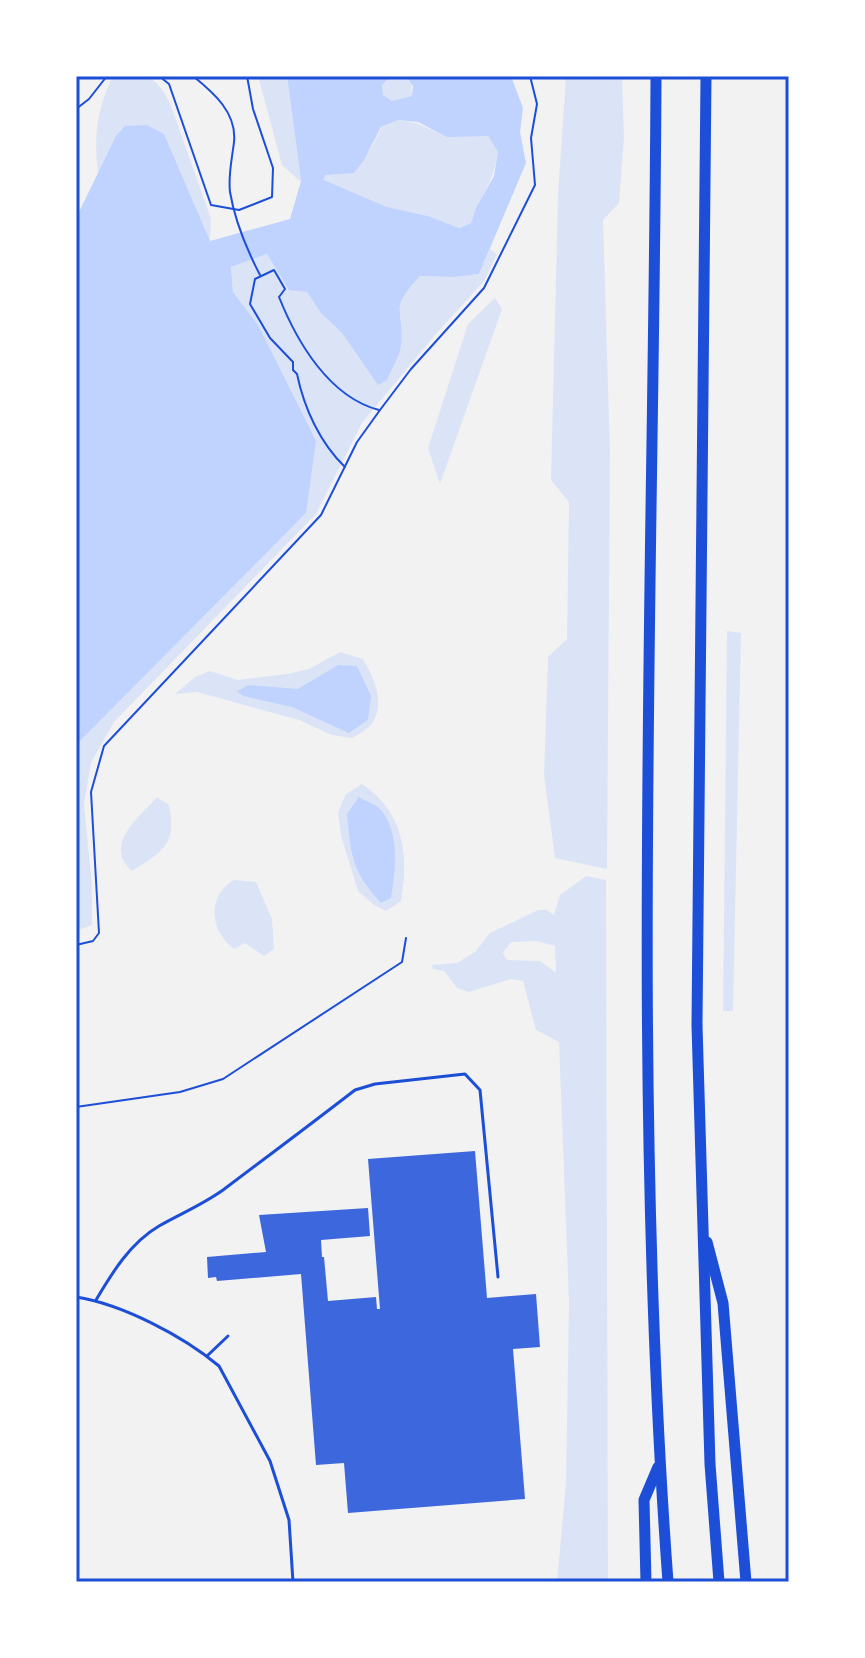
<svg xmlns="http://www.w3.org/2000/svg" width="865" height="1658" font-family="'Archivo Narrow',sans-serif">
  <style>
    .green { fill: #dbe4f7; fill-rule: evenodd }
    .water { fill: #bfd3fe; fill-rule: evenodd }
    .building { fill: #3d67dc }
    .lines { fill: none; stroke-linecap: round; stroke-linejoin: round }
    .path { stroke: #1d4ed8; stroke-width: 2 }
    .service { stroke: #1d4ed8; stroke-width: 3 }
    .motorway { stroke: #1d4ed8; stroke-width: 11 }
    .neatline { fill: none; stroke: #1d4ed8; stroke-width: 3 }
  </style>
  <rect width="100%" height="100%" fill="#f2f2f2"/>
  <g class="green">
    <path d="M120 76C150 76 155 75 170 103L211 219 210 242 163 134 147 125 98 173C94 135 96 113 112 78Z"/>
    <polygon points="258,76 287,76 301,182 282,165"/>
    <polygon points="391,76 406,76 411,80 412,96 392,101 383,95 382,85"/>
    <polygon points="566,76 622,76 624,138 619,203 603,220 610,451 607,869 555,858 544,775 548,657 567,639 569,502 551,480 558,195"/>
    <path d="M398 120C418 122 419 125 435 131 453 137 470 135 488 136L498 152C493 184 481 195 471 223L458 228 428 216 387 207 324 180 325 175 370 150 382 127Z"/>
    <path d="M490 249 497 254 484 281 435 335 362 423 316 514 114 722 91 763 84 804 92 885V925L76 931V750L79 742 306 513 284 381 258 325 233 292 231 267 267 254 289 289 307 292C338 339 349 335 401 347 397 310 394 304 420 276L455 277 479 274Z"/>
    <polygon points="495,298 502,309 440,484 428,448 468,324"/>
    <polygon points="727,631 741,633 733,1011 723,1011"/>
    <path d="M340 652 363 659C374 678 385 701 373 722 369 729 359 734 352 738L332 735 299 720 197 692 175 694 195 677 210 671 238 680 287 674 309 669Z"/>
    <path d="M362 784C404 812 409 855 401 901L386 911 374 905 358 891 341 836 338 812 346 794Z"/>
    <path d="M157 797 169 805C177 845 163 851 132 871 103 844 139 818 157 797Z"/>
    <path d="M586 876 606 880 608 1582H557L566 1482 569 1303 559 1042 536 1030 523 981 511 979 469 992 457 988 444 971 433 969 432 965 457 963 475 952 490 933 538 910H547L554 915 560 895ZM536 941 555 946 556 973 540 961 507 960 503 953 511 942Z"/>
    <path d="M234 880 256 882 272 919 274 949 264 956 245 943 234 949C210 932 206 896 234 880Z"/>
  </g>
  <g class="water">
    <path d="M287 76H391L382 85 383 95 392 101 412 96 413 86 406 76H511L523 108 520 132 526 163 479 274 455 277 420 276C388 311 404 306 401 345 400 356 391 370 387 380L378 385 342 333 321 313 307 292 289 290 267 254 231 267 233 292 258 325 316 441 306 513 79 742 76 750V212H79L116 136 125 126 147 125 164 134 210 241 290 219 301 181ZM398 120 418 122 447 137 488 136 498 152 494 176 476 208 471 223 459 228 428 216 387 207 324 180 325 175 354 173 364 160 381 127Z"/>
    <polygon points="338,665 357,666 371,696 368,720 349,733 292,707 243,696 237,691 249,685 298,689"/>
    <path d="M359 797C365 801 376 804 381 810 400 833 396 871 391 898L381 903C352 872 351 856 347 814Z"/>
  </g>
  <polygon class="building" points="475,1151 487,1298 536,1294 540,1347 513,1349 525,1499 348,1513 344,1463 316,1465 301,1274 217,1281 216,1277 208,1278 207,1257 266,1252 259,1215 368,1208 370,1236 321,1240 322,1257 324,1257 328,1301 376,1297 377,1309 380,1309 368,1159"/>
  <g class="lines">
    <g class="path">
      <polyline points="159,76 169,84 211,205 239,210 272,197 273,168 253,109 247,76"/>
      <path d="M193 76C214 93 237 113 234 142 232 159 228 175 230 192 235 222 246 248 260 275"/>
      <polyline points="76,109 89,99 107,76"/>
      <path d="M345 467C320 443 304 408 297 374L293 370V362L270 338 250 304 255 279 274 270 285 289 279 297C297 342 329 397 379 410"/>
      <polyline points="76,945 93,941 99,933 91,792 104,746 321,515 357,442 380,410 411,369 484,288 535,185 531,138 537,104 530,76"/>
      <polyline points="76,1107 180,1092 223,1079 402,962 406,938"/>
    </g>
    <g class="service">
      <path d="M76 1297C122 1304 183 1336 219 1366L270 1461 289 1520 293 1582"/>
      <path d="M96 1300C112 1273 130 1243 159 1226 180 1214 202 1205 223 1190 267 1157 311 1124 355 1090L375 1084 465 1074 480 1090 498 1277"/>
      <polyline points="207,1356 228,1336"/>
    </g>
    <g class="motorway">
      <path d="M656 76C654 578 631 1081 668 1582"/>
      <polyline points="706,76 697,1025 710,1464 719,1582"/>
      <polyline points="707,1242 723,1303 746,1582"/>
      <polyline points="646,1582 644,1500 658,1467"/>
    </g>
  </g>
  <rect width="865" height="1658" fill="none" stroke="#ffffff" stroke-width="156"/>
  <rect x="78" y="78" width="709" height="1502" class="neatline"/>
</svg>
